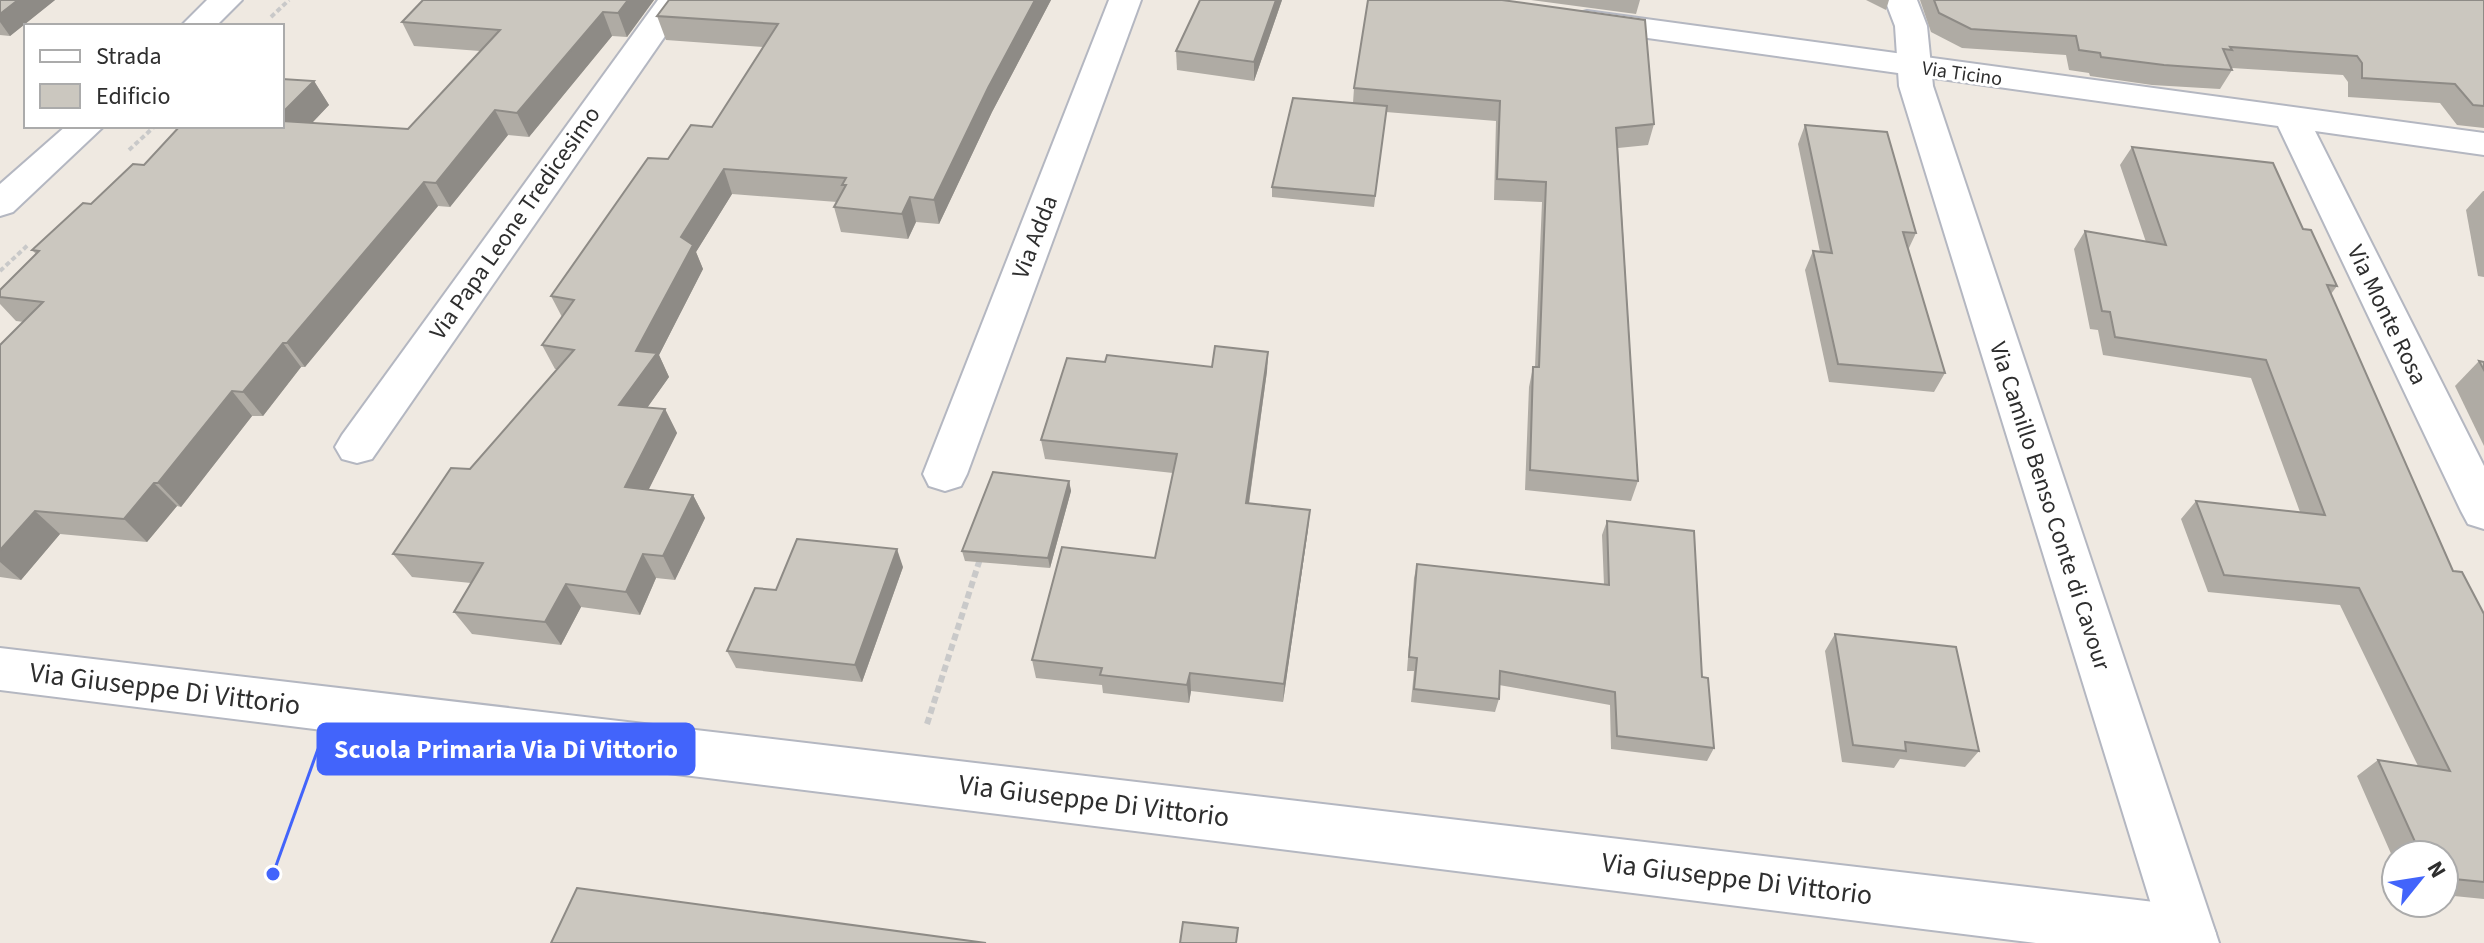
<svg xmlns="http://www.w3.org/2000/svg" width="2484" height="943" font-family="'Source Sans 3',sans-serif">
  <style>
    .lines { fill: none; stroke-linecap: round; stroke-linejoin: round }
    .minor-casing { stroke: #b4b7c1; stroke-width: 4 }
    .tertiary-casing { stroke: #b4b7c1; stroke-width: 4 }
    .path-far1 { stroke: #c9c9c9; stroke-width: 4; stroke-dasharray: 5 3; stroke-linecap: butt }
    .path { stroke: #c9c9c9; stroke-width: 6; stroke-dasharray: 7 4; stroke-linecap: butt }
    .minor { fill: #fff; fill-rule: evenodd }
    .tertiary { fill: #fff; fill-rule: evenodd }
    .wall { fill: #afaba4 }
    .shaded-wall { fill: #8e8b86 }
    .building { fill: #cbc7bf; stroke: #8e8b86; stroke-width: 2 }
    .labels { text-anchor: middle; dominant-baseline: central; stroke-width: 6; stroke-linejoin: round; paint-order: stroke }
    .far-street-label { font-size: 20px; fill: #2e2e2e; stroke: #fff }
    .street-label { font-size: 24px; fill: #2e2e2e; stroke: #fff }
    .near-street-label { font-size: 28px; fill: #2e2e2e; stroke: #fff }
    .leader { fill: none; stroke: #4264fb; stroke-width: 3 }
    .callout-dot { fill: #4264fb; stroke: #fff; stroke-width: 3 }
    .callout { fill: #4264fb; stroke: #4264fb; stroke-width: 3 }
    .callout-label { font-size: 26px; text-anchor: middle; font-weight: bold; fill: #fff }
  </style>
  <rect width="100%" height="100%" fill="#efe9e1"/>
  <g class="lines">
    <defs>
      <g id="minor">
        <polygon points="207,0 242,0 216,26 181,26"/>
        <polygon points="658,0 690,0 372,459 357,463 342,459 335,447 342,435"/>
        <polygon points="1109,0 1141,0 967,474 961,486 945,491 929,486 923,474"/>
        <polygon points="1587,11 2484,133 2484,155 2315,131 2484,466 2484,529 2468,524 2461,511 2278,126 1576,28 1571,21 1576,14"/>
        <polygon points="66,126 104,126 13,212 0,216 0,184"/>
        <polygon points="0,648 2188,906 2208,914 2216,934 2212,943 2036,943 0,690"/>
      </g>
      <polygon id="tertiary" points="1885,0 1917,0 1927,26 1933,86 2219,943 2163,943 1899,86 1895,26"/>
    </defs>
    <use href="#minor" class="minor-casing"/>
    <use href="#tertiary" class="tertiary-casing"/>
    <g class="path-far1">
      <polyline points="271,17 289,0"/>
      <polyline points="129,150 155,126"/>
      <polyline points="0,271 28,245"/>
    </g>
    <polyline class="path" points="927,724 980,559"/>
    <use href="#minor" class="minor"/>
    <use href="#tertiary" class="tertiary"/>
  </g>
  <g class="wall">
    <polygon points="0,0 55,0 10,36 0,35"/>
    <polygon points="654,0 627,37 612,36 529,137 508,135 450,207 438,206 305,367 301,367 263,416 252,416 181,507 177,506 147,542 60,534 21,580 0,577 0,345 24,322 16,321 0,304 0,290 36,254 32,250 91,204 144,165 314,81 329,105 312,123 408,129 480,51 414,46 402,22"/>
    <polygon points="669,0 1051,0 992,112 939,224 916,222 908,239 841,232 834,207 837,202 732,194 696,252 703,269 659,355 669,377 647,408 665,409 677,433 648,490 693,495 705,518 675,580 656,578 640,615 581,607 561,645 472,634 454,612 471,583 412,577 393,554 470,469 557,369 555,369 542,345 562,317 551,296 668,159 712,127 763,47 666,40 657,16"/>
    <polygon points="1200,0 1282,0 1254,81 1177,70 1176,51"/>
    <polygon points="1368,0 1654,124 1648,145 1618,148 1638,481 1631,501 1525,490 1529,387 1533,367 1535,367 1542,202 1494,200 1496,121 1386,112 1374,207 1272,197 1272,187 1353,103 1354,88"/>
    <polygon points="1531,0 1640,0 1636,14"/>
    <polygon points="1866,0 1889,0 1886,10"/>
    <polygon points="1920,0 2484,0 2484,128 2457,125 2440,103 2348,97 2348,82 2343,75 2232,68 2232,70 2220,89 2152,85 2090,76 2089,73 2069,70 2066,55 1962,48 1931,32"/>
    <polygon points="1805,125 1916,233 1908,250 1945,373 1934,392 1829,382 1805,270 1813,251 1820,252 1798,144"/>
    <polygon points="2132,147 2303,229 2337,286 2331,294 2453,571 2484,614 2484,899 2444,895 2444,855 2396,855 2396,865 2357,776 2378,760 2418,766 2340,605 2208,592 2181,519 2196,501 2300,512 2251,378 2103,355 2098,330 2090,329 2074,249 2085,231 2146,242 2120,165"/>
    <polygon points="2483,191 2484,191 2484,277 2478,276 2466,210"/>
    <polygon points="1268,352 1267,371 1249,504 1308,529 1283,702 1191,691 1189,703 1103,693 1102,685 1036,678 1032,660 1155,558 1173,473 1045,459 1041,440 1105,362 1212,367"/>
    <polygon points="2479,361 2484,362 2484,446 2455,386"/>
    <polygon points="1069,481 1071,491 1050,568 965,561 962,551"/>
    <polygon points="1607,521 1702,677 1714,748 1707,761 1611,749 1610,705 1499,685 1499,699 1495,712 1411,702 1414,671 1407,671 1414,578 1417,564 1604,585 1602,535"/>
    <polygon points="903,567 862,682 736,668 727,651"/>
    <polygon points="1835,634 1979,751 1965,767 1900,759 1894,768 1842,762 1825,651"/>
  </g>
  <g class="shaded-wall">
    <polygon points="18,0 55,0 10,36 0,22 0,14"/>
    <polygon points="628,0 654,0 627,37 618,13"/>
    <polygon points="1035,0 1051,0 992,112 939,224 934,200 988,88"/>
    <polygon points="1276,0 1282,0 1254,81 1254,62"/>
    <polygon points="603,12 612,36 529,137 517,113"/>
    <polygon points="314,81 329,105 291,145 282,126 282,113"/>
    <polygon points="495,110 508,135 450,207 436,183"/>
    <polygon points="724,169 732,194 696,252 703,269 659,355 669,377 632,429 619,405 636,351 681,237"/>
    <polygon points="424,182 438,206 305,367 287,343"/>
    <polygon points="910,197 916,222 908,239 902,214"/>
    <polygon points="283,343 301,367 263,416 243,392"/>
    <polygon points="1268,352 1267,371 1246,523 1246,503"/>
    <polygon points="232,391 252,416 181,507 158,483"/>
    <polygon points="665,409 677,433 638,511 625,487"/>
    <polygon points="1069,481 1071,491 1050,568 1048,558"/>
    <polygon points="154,483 177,506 147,542 124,519"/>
    <polygon points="693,495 705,518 675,580 663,556"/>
    <polygon points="1310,510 1308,529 1283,702 1284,684"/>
    <polygon points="35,511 60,534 21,580 0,562 0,550"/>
    <polygon points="897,549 903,567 862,682 855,665"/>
    <polygon points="643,554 656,578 640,615 626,592"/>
    <polygon points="566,584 581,607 561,645 545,622"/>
    <polygon points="1190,673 1191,691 1189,703 1187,685"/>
  </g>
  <g class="building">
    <polygon points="0,0 18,0 0,14"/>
    <polygon points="423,0 628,0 618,13 603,12 517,113 495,110 436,183 424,182 287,343 283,343 243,392 232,391 158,483 154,483 124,519 35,511 0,550 0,345 43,302 0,297 0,290 39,251 32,250 83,203 91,204 133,164 144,165 180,126 282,126 282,121 408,129 500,30 402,22"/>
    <polygon points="669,0 1035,0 988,88 934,200 910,197 902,214 834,207 846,185 842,185 846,178 724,169 681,237 693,245 636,351 657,353 619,405 665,409 625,487 693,495 663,556 643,554 626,592 566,584 545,622 454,612 483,563 393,554 451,468 470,469 574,350 542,345 574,300 551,296 648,158 668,159 691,125 712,127 778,24 657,16"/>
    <polygon points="1200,0 1276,0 1254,62 1176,51"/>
    <polygon points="1368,0 1502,0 1645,20 1654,124 1616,128 1638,481 1530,470 1533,367 1539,367 1546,182 1497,179 1500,101 1354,88"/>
    <polygon points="1934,0 2484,0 2484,106 2473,105 2455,84 2362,78 2362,63 2357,56 2230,47 2232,50 2223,49 2232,70 2164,65 2101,57 2100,53 2079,50 2076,36 1971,29 1939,13"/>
    <polygon points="282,79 314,81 282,113"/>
    <polygon points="1293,98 1387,106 1375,196 1272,187"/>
    <polygon points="1805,125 1887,132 1916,233 1903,232 1945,373 1838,364 1813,251 1832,253"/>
    <polygon points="2132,147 2273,163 2303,229 2311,230 2337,286 2327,285 2453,571 2462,572 2484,614 2484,882 2444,878 2444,855 2421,855 2378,760 2450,771 2359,588 2224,575 2196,501 2325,515 2266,360 2115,337 2110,312 2102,311 2085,231 2166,245"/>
    <polygon points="1215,346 1268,352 1246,503 1310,510 1284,684 1190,673 1187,685 1100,675 1102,668 1032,660 1062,547 1155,558 1177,454 1041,440 1067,358 1105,362 1107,355 1212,367"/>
    <polygon points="2479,361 2484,362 2484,370"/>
    <polygon points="993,472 1069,481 1048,558 962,551"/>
    <polygon points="1607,521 1694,531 1702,677 1708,678 1714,748 1617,736 1615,692 1500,671 1499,699 1414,689 1417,658 1409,657 1417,564 1609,585"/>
    <polygon points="797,539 897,549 855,665 727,651 755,588 776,590"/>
    <polygon points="1835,634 1956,647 1979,751 1905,742 1906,751 1853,745"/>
    <polygon points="577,888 986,943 551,943"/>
    <polygon points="1183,922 1238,928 1236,943 1180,943"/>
  </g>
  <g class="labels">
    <g class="far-street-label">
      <text transform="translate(1962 74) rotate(8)">Via Ticino</text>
    </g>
    <g class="street-label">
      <text transform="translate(515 223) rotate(-55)">Via Papa Leone Tredicesimo</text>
      <text transform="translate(1035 237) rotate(-69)">Via Adda</text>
      <text transform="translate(2387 315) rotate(64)">Via Monte Rosa</text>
      <text transform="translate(2050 506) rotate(72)">Via Camillo Benso Conte di Cavour</text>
    </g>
    <g class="near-street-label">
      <text transform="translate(165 689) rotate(7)">Via Giuseppe Di Vittorio</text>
      <text transform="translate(1094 801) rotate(7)">Via Giuseppe Di Vittorio</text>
      <text transform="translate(1737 879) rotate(7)">Via Giuseppe Di Vittorio</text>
    </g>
  </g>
  <path class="leader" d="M273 874L318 749"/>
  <circle class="callout-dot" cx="273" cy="874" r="8"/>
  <rect class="callout" x="318" y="724" width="376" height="50" rx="8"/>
  <g class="callout-label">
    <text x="506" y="758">Scuola Primaria Via Di Vittorio</text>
  </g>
  <rect x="24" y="24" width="260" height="104" fill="#ffffff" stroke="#ababab" stroke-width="2"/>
  <rect x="40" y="50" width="40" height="12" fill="#ffffff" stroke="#ababab" stroke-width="2"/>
  <text x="96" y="64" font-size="24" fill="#2e2e2e">Strada</text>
  <rect x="40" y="84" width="40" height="24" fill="#cbc7bf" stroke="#ababab" stroke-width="2"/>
  <text x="96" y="104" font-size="24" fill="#2e2e2e">Edificio</text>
  <g transform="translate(2420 879) rotate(60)"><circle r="38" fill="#ffffff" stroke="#ababab" stroke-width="2"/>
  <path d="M0-6L14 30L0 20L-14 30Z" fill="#4264fb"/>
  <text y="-12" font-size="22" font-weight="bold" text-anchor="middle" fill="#2e2e2e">N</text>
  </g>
</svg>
